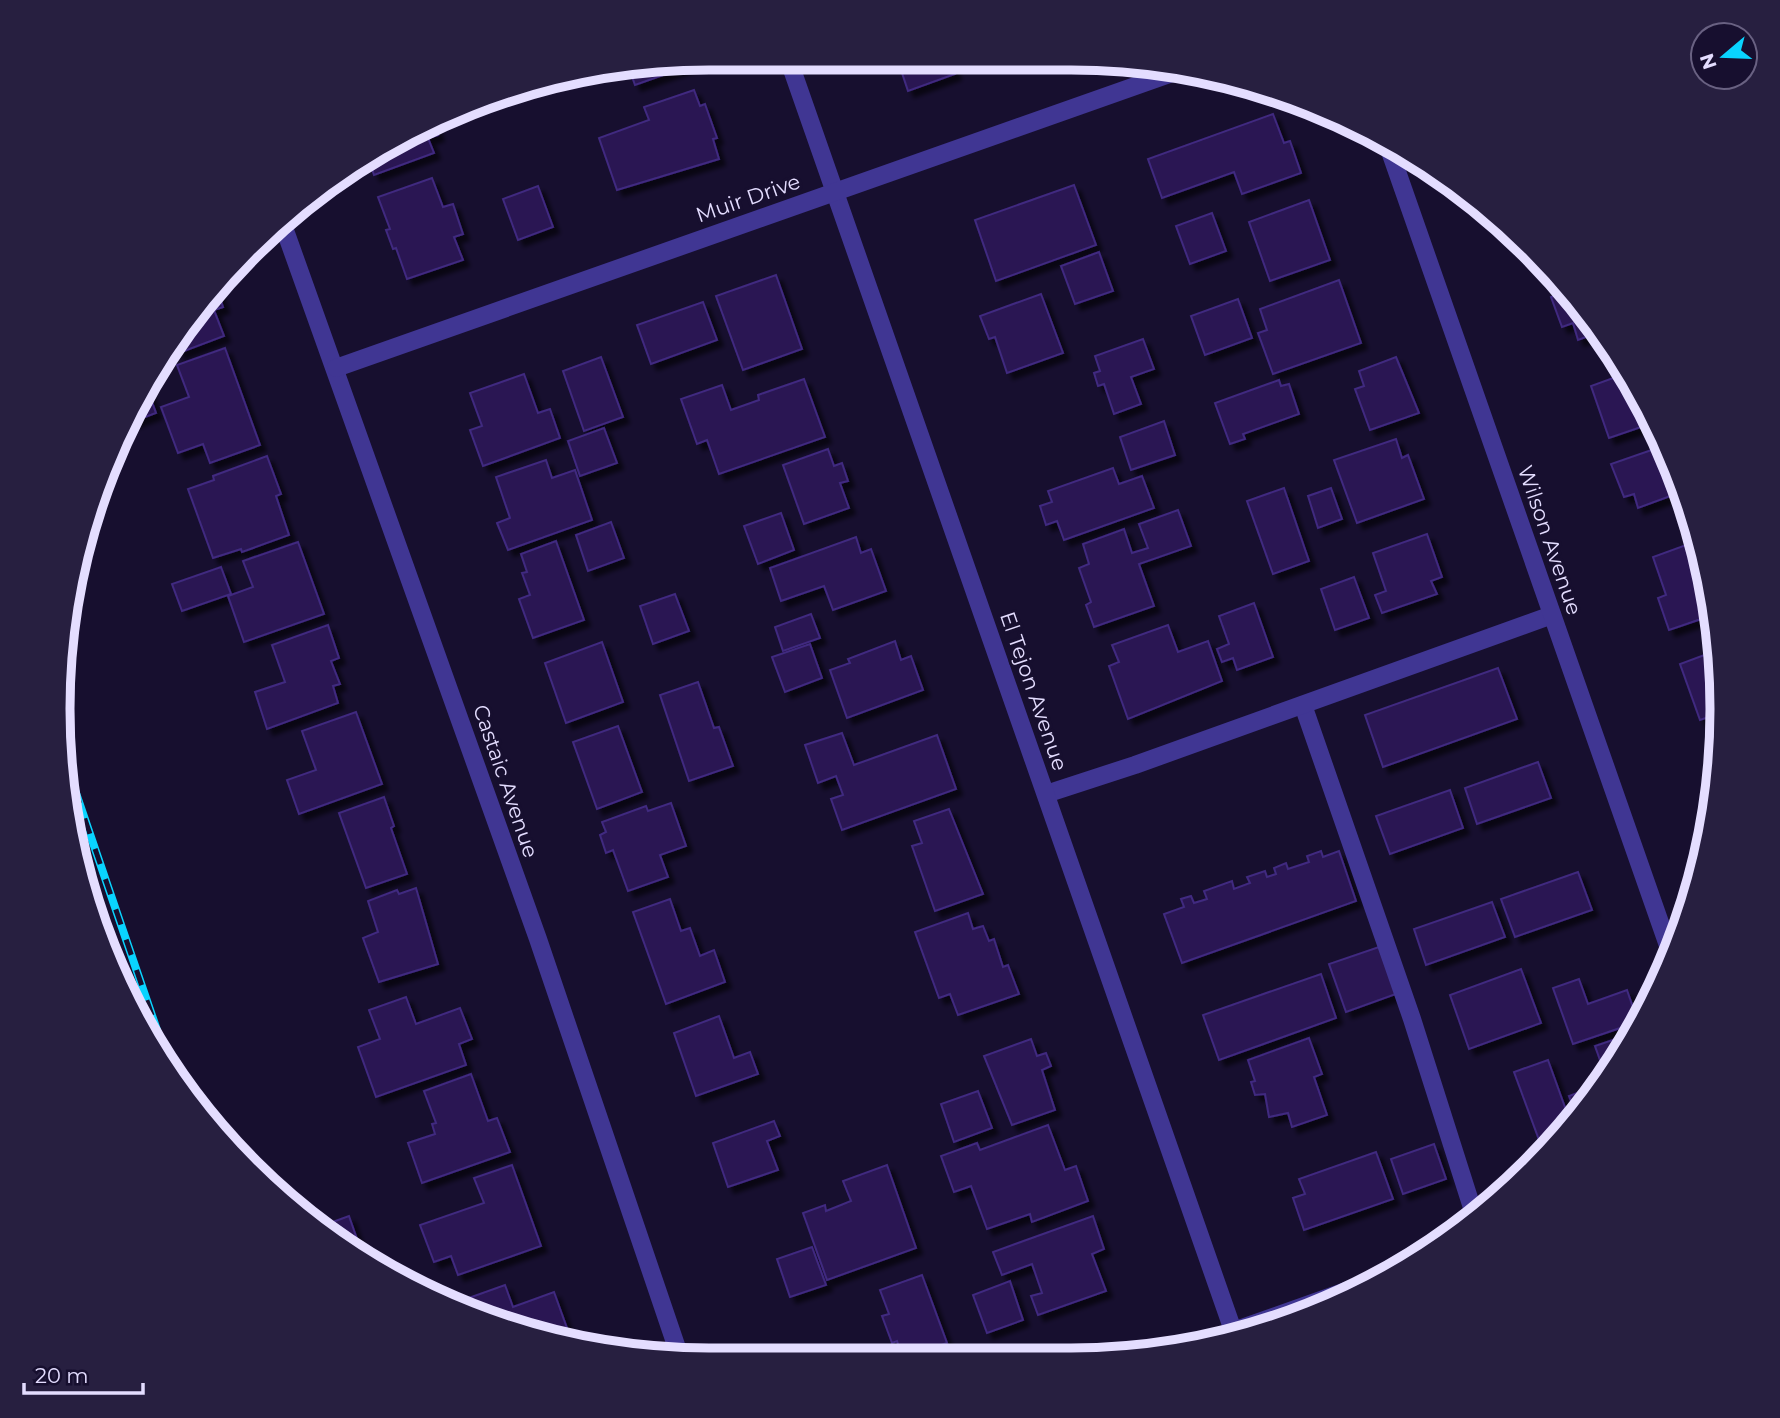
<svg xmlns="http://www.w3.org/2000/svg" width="1780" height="1418" font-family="Montserrat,sans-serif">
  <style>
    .building { fill: #291952; stroke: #412980; stroke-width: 2; filter: url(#shadow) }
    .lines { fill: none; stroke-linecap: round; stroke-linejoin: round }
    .service { stroke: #403693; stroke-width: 18 }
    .minor { stroke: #403693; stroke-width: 18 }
    .rail-casing { stroke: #09d4ff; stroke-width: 8 }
    .rail { stroke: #170f2f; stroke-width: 5; stroke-dasharray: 16; stroke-linecap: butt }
    .labels { text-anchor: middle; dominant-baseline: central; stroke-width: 6; stroke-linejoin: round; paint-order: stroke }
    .street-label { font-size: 21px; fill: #e4ddff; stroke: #170f2f }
    .rim { fill: none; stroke: #e4ddff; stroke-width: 9 }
  </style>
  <defs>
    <filter id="shadow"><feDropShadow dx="6" dy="6" stdDeviation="2" flood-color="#0009"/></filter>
  </defs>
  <rect width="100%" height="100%" fill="#170f2f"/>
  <g class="building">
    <polygon points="897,58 950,59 955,74 908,91"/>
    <polygon points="687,61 689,66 635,85 629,68"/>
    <polygon points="694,90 700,106 705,104 717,138 713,139 719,159 617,190 599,138 649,120 644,107"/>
    <polygon points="1273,114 1284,143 1290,141 1301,173 1242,194 1234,172 1162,198 1148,159"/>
    <polygon points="434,124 438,135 428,138 434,153 374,175 368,157 384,145"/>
    <polygon points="432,178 443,207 453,204 463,234 454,237 463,260 407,279 396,248 393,249 386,230 390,229 378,197"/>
    <polygon points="1074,185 1096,245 996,281 975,220"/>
    <polygon points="538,186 553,227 518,240 503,199"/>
    <polygon points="1309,200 1330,260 1270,281 1249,222"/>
    <polygon points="1212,213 1226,251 1190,264 1176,226"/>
    <polygon points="1099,252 1113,291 1075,304 1061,266"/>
    <polygon points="776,275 802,349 743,370 716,296"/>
    <polygon points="1339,280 1361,343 1273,374 1258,333 1267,330 1260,309"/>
    <polygon points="217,289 223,307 214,310 224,336 179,353 176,343"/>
    <polygon points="1561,293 1594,334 1578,340 1573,323 1562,327 1551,297"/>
    <polygon points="1041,294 1063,353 1007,373 995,337 989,339 980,316"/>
    <polygon points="1238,299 1252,338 1205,355 1191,316"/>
    <polygon points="703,302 717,340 651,364 637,325"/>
    <polygon points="1143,339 1154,369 1131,377 1141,404 1114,414 1104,384 1098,386 1094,373 1100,371 1095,356"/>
    <polygon points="225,348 260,445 210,463 203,444 178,453 161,407 189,397 177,365"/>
    <polygon points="601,357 623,417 584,431 563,371"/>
    <polygon points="1396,357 1419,413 1370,430 1355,389 1364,386 1359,371"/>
    <polygon points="1627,373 1635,384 1653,423 1609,438 1591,386"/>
    <polygon points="524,374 538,413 550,409 560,438 483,466 470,430 482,426 470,393"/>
    <polygon points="804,379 825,437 719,474 707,440 697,444 681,399 722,385 731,410 759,400 758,395"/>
    <polygon points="1279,380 1281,386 1289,384 1299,414 1243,434 1245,439 1230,444 1215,403"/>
    <polygon points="145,383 156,413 129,423"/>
    <polygon points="1164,421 1175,455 1131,470 1120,437"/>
    <polygon points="604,428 617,463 580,476 568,441"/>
    <polygon points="1396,439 1402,458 1408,455 1424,499 1357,523 1334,460"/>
    <polygon points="1663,446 1684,491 1638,508 1634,494 1624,497 1611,464"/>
    <polygon points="828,449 834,466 842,463 848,481 840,483 849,508 804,524 783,465"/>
    <polygon points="267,456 281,494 276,496 289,535 242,552 241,549 213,558 188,489 214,480 213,476"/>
    <polygon points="546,460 552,478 575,470 592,520 508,550 497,523 510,518 496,477"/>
    <polygon points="1113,468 1119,484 1142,476 1154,508 1064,540 1057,521 1046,525 1040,506 1052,502 1048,491"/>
    <polygon points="1284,488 1309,561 1273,574 1247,501"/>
    <polygon points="1331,488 1342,519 1318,528 1308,496"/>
    <polygon points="1178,510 1191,546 1139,564 1154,606 1094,627 1086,605 1091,602 1079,568 1089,564 1083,544 1124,529 1132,553 1148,548 1139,524"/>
    <polygon points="781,513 794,550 758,564 744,526"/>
    <polygon points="611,522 624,558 588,571 576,535"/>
    <polygon points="1427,534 1442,577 1431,581 1437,594 1382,613 1375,595 1386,591 1373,553"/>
    <polygon points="856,537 861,553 871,549 886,591 833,610 824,586 781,601 770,568"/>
    <polygon points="556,541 584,620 533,638 519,599 530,595 522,573 527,572 521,554"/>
    <polygon points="1697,541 1710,595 1698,599 1704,618 1669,630 1658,598 1666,595 1653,557"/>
    <polygon points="298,542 324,614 244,642 228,596 253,587 243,561"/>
    <polygon points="221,567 231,594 182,611 172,584"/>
    <polygon points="1354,577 1369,618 1335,630 1321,589"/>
    <polygon points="675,594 689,631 653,644 640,606"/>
    <polygon points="1254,603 1273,657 1237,670 1233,658 1222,662 1217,649 1229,644 1219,616"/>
    <polygon points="811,614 820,638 783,651 775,627"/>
    <polygon points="328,625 339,658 331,661 340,684 333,686 338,703 267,729 255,692 285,682 272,645"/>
    <polygon points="1168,625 1178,652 1208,641 1222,681 1128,719 1109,666 1119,662 1112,645"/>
    <polygon points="895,641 901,660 911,656 923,690 847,718 830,670 850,663 848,659"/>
    <polygon points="602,642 623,702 566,723 545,663"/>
    <polygon points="810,644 822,678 785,692 772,657"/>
    <polygon points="1718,650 1720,713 1700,720 1680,664"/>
    <polygon points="1498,668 1517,719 1383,767 1365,715"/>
    <polygon points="698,682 714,728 719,727 733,766 689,781 660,695"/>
    <polygon points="356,712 382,784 299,814 287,780 316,770 302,731"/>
    <polygon points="618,726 642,792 597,809 573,742"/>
    <polygon points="842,733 854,765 937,735 956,789 842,830 831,799 843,795 836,776 818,783 805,745"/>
    <polygon points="1538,762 1551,798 1477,824 1465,788"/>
    <polygon points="1450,790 1463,828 1390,854 1376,816"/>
    <polygon points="384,797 394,826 391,828 407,874 366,888 339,813"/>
    <polygon points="671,803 686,846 660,855 668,877 628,891 613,850 606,853 600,835 606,832 602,822 646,806 648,811"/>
    <polygon points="949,809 983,894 935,911 912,846 922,843 914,821"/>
    <polygon points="1321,851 1323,857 1339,851 1356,901 1182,963 1164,914 1184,907 1181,899 1191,896 1194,903 1207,899 1204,891 1232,881 1234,889 1250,883 1247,877 1265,871 1267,877 1276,874 1274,868 1286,863 1288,869 1309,862 1307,856"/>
    <polygon points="1578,872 1592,910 1515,937 1501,899"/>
    <polygon points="416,888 438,964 379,982 363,938 378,932 368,901 397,890 399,894"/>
    <polygon points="670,899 681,931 690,928 700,956 714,950 725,982 666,1004 633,912"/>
    <polygon points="1492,902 1505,937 1426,965 1414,929"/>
    <polygon points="968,913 973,929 983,926 989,941 994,939 1003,967 1008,965 1019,994 958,1015 950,994 939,998 915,932"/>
    <polygon points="1379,947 1396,994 1346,1012 1329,964"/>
    <polygon points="1521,969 1541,1023 1469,1049 1450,995"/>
    <polygon points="1321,974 1336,1018 1219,1060 1203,1015"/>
    <polygon points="1579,979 1588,1004 1627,990 1638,1022 1573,1044 1553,988"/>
    <polygon points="406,997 416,1024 460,1008 472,1039 459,1044 466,1065 376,1097 358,1047 380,1039 369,1010"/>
    <polygon points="719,1016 734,1058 750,1052 758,1074 696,1096 674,1033"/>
    <polygon points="1633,1033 1606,1077 1595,1046"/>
    <polygon points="1309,1038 1322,1074 1314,1077 1327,1115 1292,1127 1288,1113 1269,1117 1265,1094 1255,1095 1251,1082 1255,1081 1248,1060"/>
    <polygon points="1031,1039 1037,1056 1046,1053 1051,1066 1042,1070 1055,1110 1012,1125 984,1056"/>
    <polygon points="1548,1060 1571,1124 1550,1146 1542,1148 1514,1072"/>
    <polygon points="471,1074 488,1121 497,1118 510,1152 422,1183 408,1143 435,1134 432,1124 436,1123 424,1091"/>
    <polygon points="1601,1084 1587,1106 1577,1117 1569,1096"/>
    <polygon points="978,1091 992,1128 954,1142 941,1104"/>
    <polygon points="774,1121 780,1136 767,1141 778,1170 728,1187 713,1143"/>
    <polygon points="1048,1125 1065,1170 1076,1166 1088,1201 1032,1222 1030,1214 987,1229 971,1186 954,1192 941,1156 977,1143 980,1150"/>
    <polygon points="1434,1144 1446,1179 1403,1194 1391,1159"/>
    <polygon points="1376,1152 1393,1199 1304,1230 1293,1198 1305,1194 1299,1179"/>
    <polygon points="512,1165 541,1246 458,1275 451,1256 434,1262 420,1225 484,1203 474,1178"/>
    <polygon points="887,1165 916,1248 827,1280 803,1213 825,1205 826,1211 851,1201 843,1181"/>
    <polygon points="349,1216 357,1239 343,1243 316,1228"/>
    <polygon points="1093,1216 1104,1249 1092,1254 1106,1291 1038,1315 1031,1296 1042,1293 1032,1264 1002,1275 993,1252"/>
    <polygon points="812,1247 826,1285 790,1297 777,1259"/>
    <polygon points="922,1275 947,1343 903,1359 897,1341 892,1343 882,1316 889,1314 880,1290"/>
    <polygon points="1010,1281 1023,1320 987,1333 973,1295"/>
    <polygon points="505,1285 513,1307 554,1292 572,1342 459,1311 449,1305"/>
  </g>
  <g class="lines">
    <g class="service">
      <polyline points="1303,705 1412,1019 1475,1217"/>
      <polyline points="1046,794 1135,765 1552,615"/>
    </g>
    <g class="minor">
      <polyline points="788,58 1236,1339"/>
      <polyline points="1386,140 1671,954"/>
      <polyline points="282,222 538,939 680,1357"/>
      <polyline points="336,368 1175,72"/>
      <polyline points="1188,1347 1394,1274"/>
    </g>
    <defs>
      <polyline id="rail" points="64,758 171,1071"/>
    </defs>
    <use href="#rail" class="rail-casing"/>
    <use href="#rail" class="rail"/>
  </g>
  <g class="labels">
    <g class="street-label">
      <text transform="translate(748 198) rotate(-19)">Muir Drive</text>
      <text transform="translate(1550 540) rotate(71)">Wilson Avenue</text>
      <text transform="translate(1034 691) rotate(71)">El Tejon Avenue</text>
      <text transform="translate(506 781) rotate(71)">Castaic Avenue</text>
    </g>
  </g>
  <path d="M0 0H1780V1418H0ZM709 70H1071A639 639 0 0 1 1710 709V709A639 639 0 0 1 1071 1348H709A639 639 0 0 1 70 709V709A639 639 0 0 1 709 70Z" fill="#271f40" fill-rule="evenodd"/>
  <path class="rim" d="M709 70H1071A639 639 0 0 1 1710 709V709A639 639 0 0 1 1071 1348H709A639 639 0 0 1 70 709V709A639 639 0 0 1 709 70Z"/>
  <g transform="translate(1724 56) rotate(251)"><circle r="33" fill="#170f2f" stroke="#696182" stroke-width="2"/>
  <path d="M0-5L12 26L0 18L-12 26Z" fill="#09d4ff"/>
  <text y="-10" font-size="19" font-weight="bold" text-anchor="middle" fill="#e4ddff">N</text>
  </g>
  <path d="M24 1383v10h119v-10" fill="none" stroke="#e4ddff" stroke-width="3.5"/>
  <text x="35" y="1383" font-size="21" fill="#e4ddff" stroke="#170f2f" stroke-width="5" paint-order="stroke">20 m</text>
</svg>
